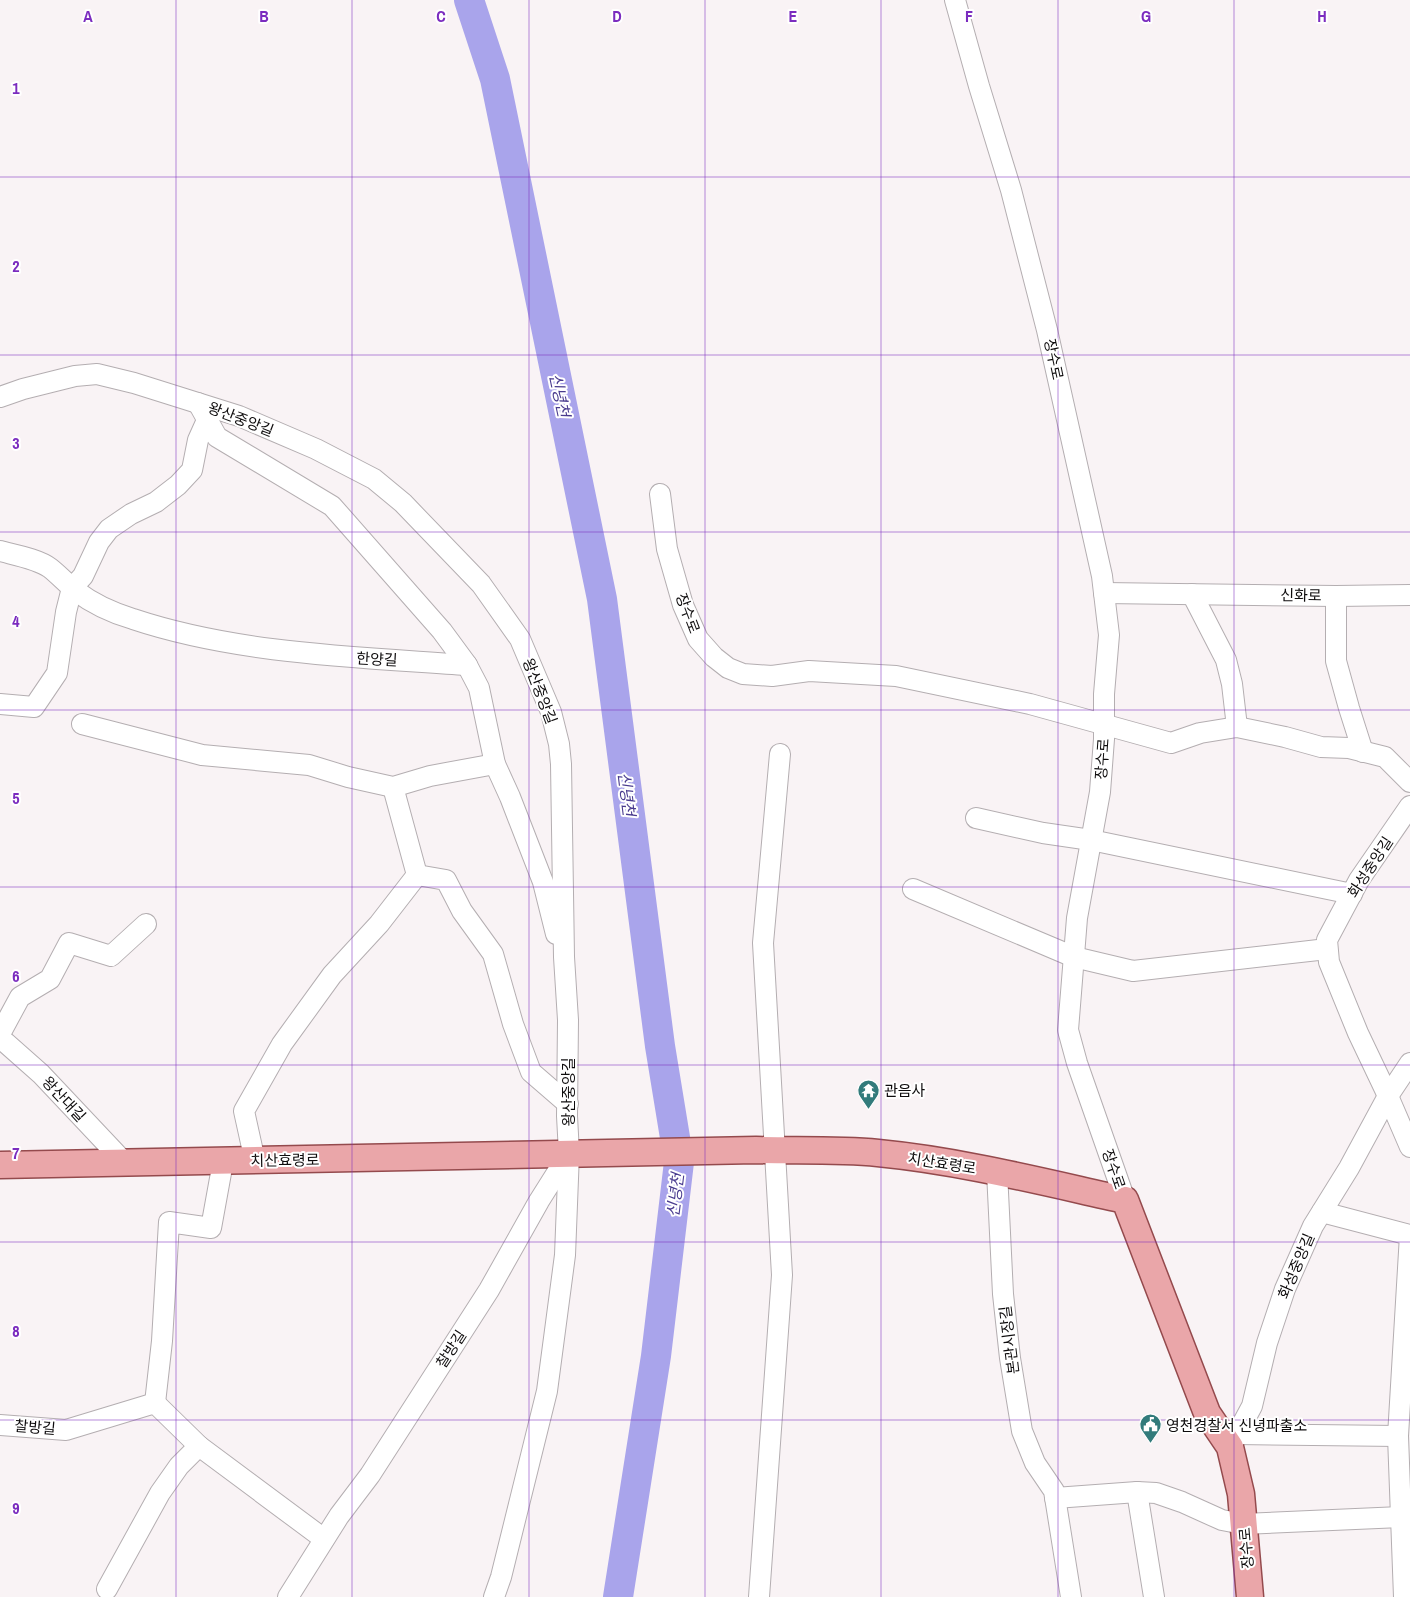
<svg xmlns="http://www.w3.org/2000/svg" width="1410" height="1597" font-family="'Archivo Narrow','Noto Sans KR',sans-serif">
  <style>
    .lines { fill: none; stroke-linecap: round; stroke-linejoin: round }
    .river { stroke: #a9a4eb; stroke-width: 30 }
    .minor-casing { stroke: #b4aeb1; stroke-width: 22 }
    .major-casing { stroke: #944a4d; stroke-width: 29 }
    .minor { stroke: #fff; stroke-width: 20 }
    .major { stroke: #eaa6a9; stroke-width: 26 }
    .grid { fill: none; stroke: #7b2cbf; stroke-width: 1; stroke-opacity: 0.55 }
    .labels { text-anchor: middle; dominant-baseline: central; stroke-width: 4; stroke-linejoin: round; paint-order: stroke }
    .street-label { font-size: 15px; fill: #0e0c0d; stroke: #fff }
    .poi-label { font-size: 15px; fill: #0e0c0d; stroke: #fff; text-anchor: start }
    .water-label { font-size: 16px; font-style: italic; fill: #493b8e; stroke: #fff }
    .grid-label { font-size: 16px; text-anchor: middle; font-weight: bold; fill: #7b2cbf; stroke: #fff; stroke-width: 4; stroke-linejoin: round; paint-order: stroke }
  </style>
  <rect width="100%" height="100%" fill="#f9f3f5"/>
  <g class="lines">
    <polyline class="river" points="469,0 495,79 602,599 660,1046 679,1162 656,1356 618,1597"/>
    <defs>
      <g id="minor">
        <polyline points="955,0 979,86 1011,190 1047,330 1102,576 1109,635 1104,694 1104,739 1100,792 1077,918 1068,1030 1077,1063 1125,1200"/>
        <polyline points="0,397 23,389 75,376 97,374 134,383 239,416 316,449 374,479 403,503 481,584 520,639 551,712 559,744 561,764 564,957 568,1020 567,1116 569,1153 565,1255 547,1391 501,1577 494,1597"/>
        <polyline points="198,403 217,437 332,506 442,631 467,665 479,688 495,764 510,797 543,882 556,934"/>
        <polyline points="660,494 667,549 683,605 698,639 714,657 728,668 743,674 772,676 809,671 896,676 1030,704 1171,743 1200,733 1237,727 1285,737 1321,747 1349,748 1385,757 1410,782"/>
        <path d="M0 551C15 555 38 559 50 568 59 575 67 584 76 591 93 604 113 613 133 619 238 654 357 657 467 665"/>
        <polyline points="1104,593 1336,596 1410,595"/>
        <polyline points="1192,594 1226,660 1232,684 1237,727"/>
        <polyline points="1336,596 1336,661 1349,708 1363,752"/>
        <polyline points="0,704 34,707 57,673 66,612 72,588 83,576 99,542 109,529 131,514 156,502 178,485 192,470 198,440 207,420"/>
        <polyline points="82,724 202,755 309,765 348,777 393,787 430,776 495,764"/>
        <polyline points="1410,806 1359,880 1327,940 1329,962 1358,1033 1388,1096 1410,1147"/>
        <polyline points="976,818 1043,833 1091,840 1352,894"/>
        <polyline points="417,875 446,880 462,911 493,954 513,1024 531,1072 568,1104"/>
        <polyline points="913,889 1074,957 1133,971 1327,949"/>
        <polyline points="0,1034 20,997 50,979 69,943 111,956 146,924"/>
        <polyline points="0,1039 6,1043 41,1074 124,1162"/>
        <polyline points="255,1161 244,1111 282,1044 332,975 379,924 417,875 393,787"/>
        <polyline points="997,1172 1003,1294 1010,1358 1022,1431 1035,1463 1054,1491 1071,1597"/>
        <polyline points="1322,1212 1410,1235 1398,1436 1404,1597"/>
        <polyline points="155,1403 162,1341 169,1222 211,1228 223,1162"/>
        <polyline points="0,1425 66,1430 155,1403 199,1446"/>
        <polyline points="1237,1434 1398,1436"/>
        <polyline points="1230,1447 1252,1406 1267,1343 1285,1289 1313,1226 1349,1168 1388,1096 1410,1063"/>
        <polyline points="1137,1492 1156,1493 1182,1502 1222,1520 1243,1524 1401,1517"/>
        <polyline points="1055,1498 1137,1492 1154,1597"/>
        <polyline points="107,1589 160,1493 179,1466 199,1446 324,1539"/>
        <polyline points="288,1597 339,1516 370,1475 489,1290 539,1201 568,1155"/>
        <polyline points="759,1597 782,1275 763,943 780,754"/>
      </g>
      <path id="major" d="M0 1165 756 1150C797 1151 838 1149 878 1153 961 1161 1043 1182 1125 1200L1207 1413 1230 1447 1241 1494 1250 1597"/>
    </defs>
    <use href="#minor" class="minor-casing"/>
    <use href="#major" class="major-casing"/>
    <use href="#minor" class="minor"/>
    <use href="#major" class="major"/>
  </g>
  <path class="grid" d="M176 0V1597M352 0V1597M529 0V1597M705 0V1597M881 0V1597M1058 0V1597M1234 0V1597M0 177H1410M0 355H1410M0 532H1410M0 710H1410M0 887H1410M0 1065H1410M0 1242H1410M0 1420H1410"/>
  <defs>
    <symbol id="temple-pin" viewBox="-11 -11 22 30"><path d="M0 17L-7.5 6A9.5 9.5 0 1 1 7.5 6Z" fill="#327b7b" stroke="#fff"/><path d="M0-6L5-2H3V0L6.5 2.5H4V6H1.5V3h-3V6H-4V2.5H-6.5L-3 0V-2H-5Z" fill="#fff"/></symbol>
    <symbol id="civic-pin" viewBox="-11 -11 22 30"><path d="M0 17L-7.5 6A9.5 9.5 0 1 1 7.5 6Z" fill="#327b7b" stroke="#fff"/><path d="M-.6-6.5H3V-4.5H.6V-3L4-1V1h2V6H-6V1h2V-1L-.6-3ZM-1.2 2.5V6h2.4V2.5Z" fill="#fff"/></symbol>
  </defs>
  <g fill-rule="evenodd">
    <use href="#temple-pin" x="856" y="1078" width="25" height="34"/>
    <use href="#civic-pin" x="1138" y="1412" width="25" height="34"/>
  </g>
  <g class="labels">
    <g class="street-label">
      <text transform="translate(1054 359) rotate(78)">장수로</text>
      <text transform="translate(241 419) rotate(21)">왕산중앙길</text>
      <text transform="translate(1301 595) rotate(1)">신화로</text>
      <text transform="translate(688 613) rotate(69)">장수로</text>
      <text transform="translate(377 659) rotate(3)">한양길</text>
      <text transform="translate(540 691) rotate(69)">왕산중앙길</text>
      <text transform="translate(1102 759) rotate(-86)">장수로</text>
      <text transform="translate(1370 867) rotate(-57)">화성중앙길</text>
      <text transform="translate(568 1092) rotate(-90)">왕산중앙길</text>
      <text transform="translate(64 1099) rotate(47)">왕산대길</text>
      <text transform="translate(285 1160) rotate(-1)">치산효령로</text>
      <text transform="translate(942 1163) rotate(9)">치산효령로</text>
      <text transform="translate(1114 1169) rotate(71)">장수로</text>
      <text transform="translate(1296 1266) rotate(-67)">화성중앙길</text>
      <text transform="translate(1009 1340) rotate(-97)">본관시장길</text>
      <text transform="translate(451 1349) rotate(-57)">찰방길</text>
      <text transform="translate(35 1427) rotate(5)">찰방길</text>
      <text transform="translate(1246 1548) rotate(-95)">장수로</text>
    </g>
    <g class="poi-label">
      <text x="884" y="1090">관음사</text>
      <text x="1166" y="1425">영천경찰서 신녕파출소</text>
    </g>
    <g class="water-label">
      <text transform="translate(560 395) rotate(78)">신녕천</text>
      <text transform="translate(627 794) rotate(83)">신녕천</text>
      <text transform="translate(675 1195) rotate(-83)">신녕천</text>
    </g>
  </g>
  <g class="grid-label">
    <text x="88" y="22">A</text>
    <text x="264" y="22">B</text>
    <text x="441" y="22">C</text>
    <text x="617" y="22">D</text>
    <text x="793" y="22">E</text>
    <text x="969" y="22">F</text>
    <text x="1146" y="22">G</text>
    <text x="1322" y="22">H</text>
    <text x="16" y="94">1</text>
    <text x="16" y="272">2</text>
    <text x="16" y="449">3</text>
    <text x="16" y="627">4</text>
    <text x="16" y="804">5</text>
    <text x="16" y="982">6</text>
    <text x="16" y="1159">7</text>
    <text x="16" y="1337">8</text>
    <text x="16" y="1514">9</text>
  </g>
</svg>
